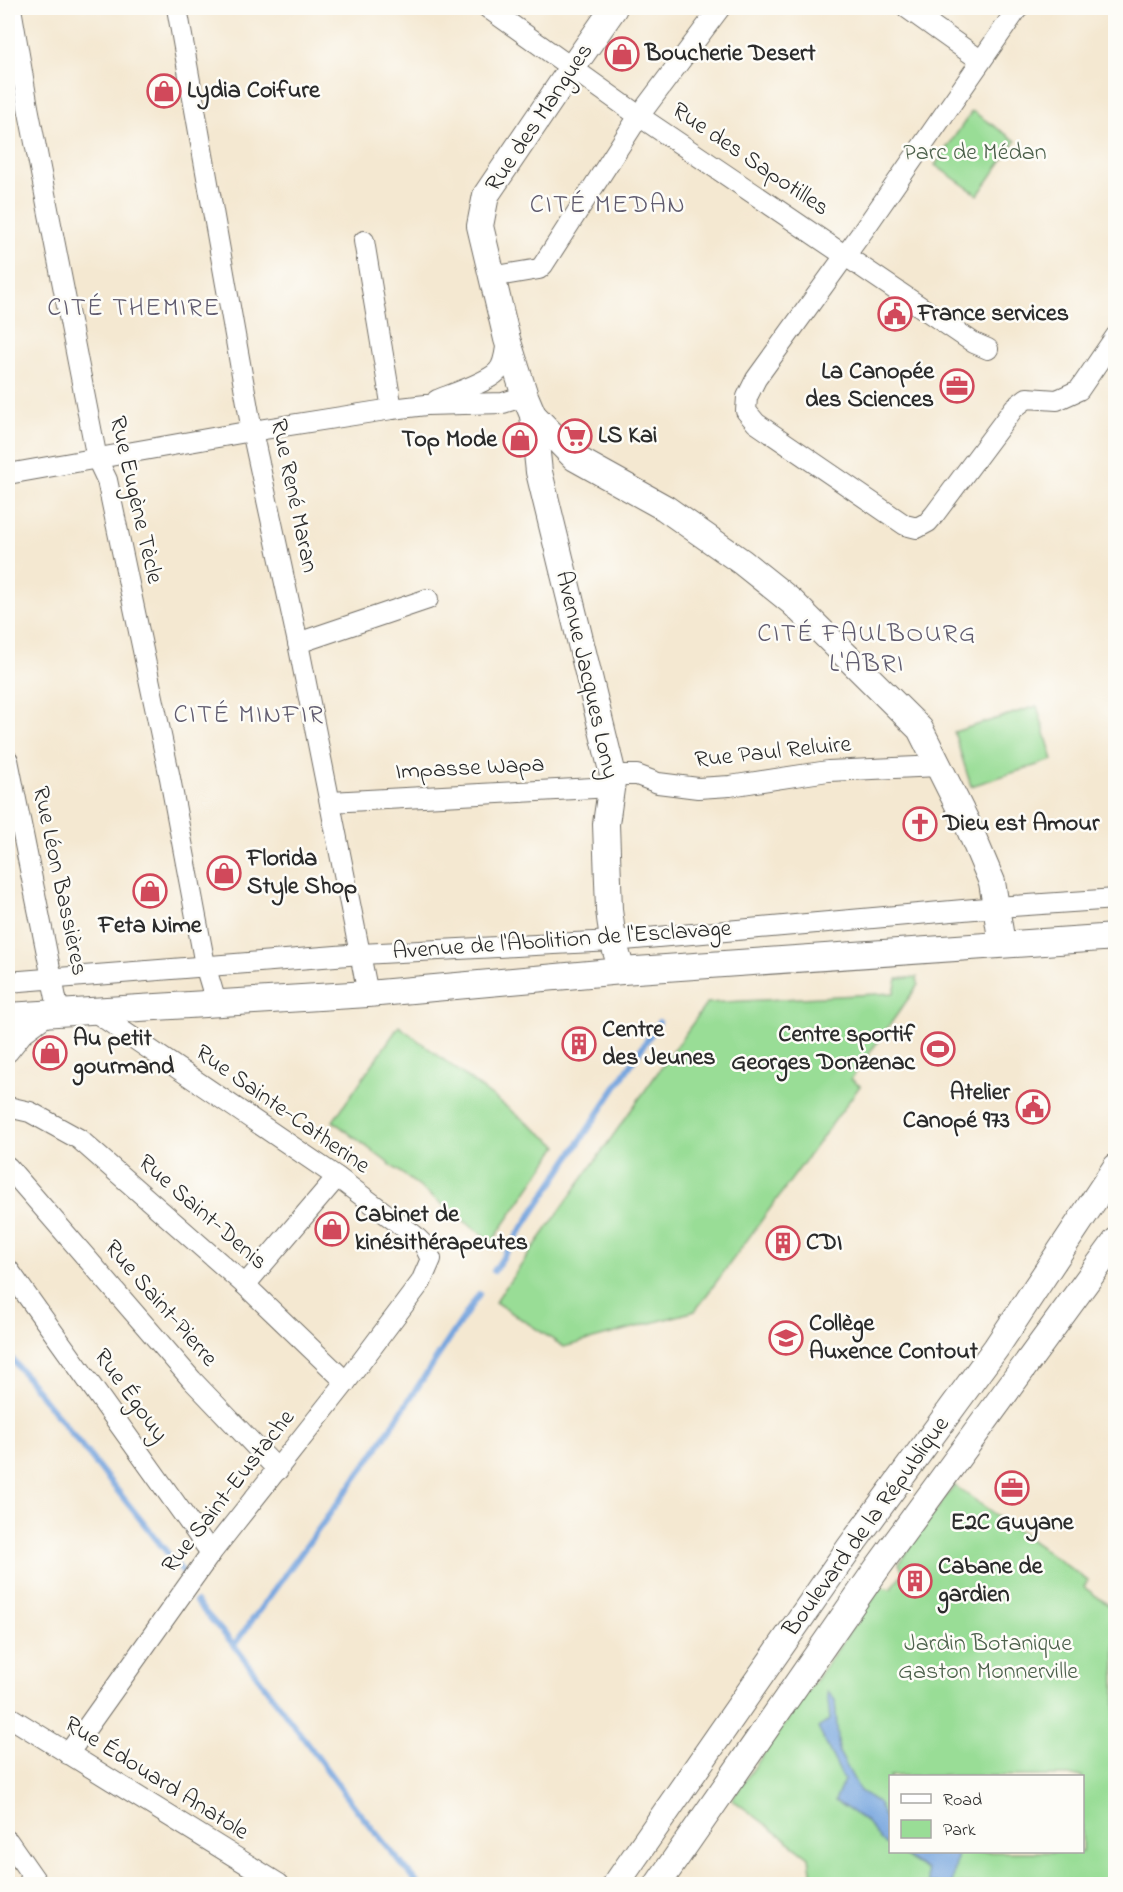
<svg xmlns="http://www.w3.org/2000/svg" width="1123" height="1892" font-family="'Indie Flower',sans-serif">
  <style>
    .green { fill: #99dd96; stroke: #628460; stroke-width: 1.5; fill-rule: evenodd }
    .water { fill: #75a4de; stroke: #506884; stroke-width: 1.5 }
    .lines { fill: none; stroke-linecap: round; stroke-linejoin: round }
    .stream { stroke: #75a4de; stroke-width: 6 }
    .minor-casing { stroke: #716d65; stroke-width: 22 }
    .tertiary-casing { stroke: #716d65; stroke-width: 28 }
    .minor { stroke: #fff; stroke-width: 20 }
    .tertiary { stroke: #fff; stroke-width: 26 }
    .labels { text-anchor: middle; dominant-baseline: central; stroke-width: 5; stroke-linejoin: round; paint-order: stroke }
    .poi-label { font-size: 24px; font-weight: bold; fill: #2b2b2b; stroke: #fdfcf7; text-anchor: start }
    .street-label { font-size: 24px; fill: #2b2b2b; stroke: #fdfcf7 }
    .park-label { font-size: 24px; fill: #4c604b; stroke: #fdfcf7 }
    .neighbourhood-label { font-size: 26px; letter-spacing: 1.5px; fill: #615c6f; stroke: #fdfcf7 }
  </style>
  <rect width="100%" height="100%" fill="#fdfcf7"/>
  <filter id="ink" filterUnits="userSpaceOnUse"><feTurbulence type="fractalNoise" baseFrequency=".0167" numOctaves="2"/><feDisplacementMap in="SourceGraphic" scale="12" xChannelSelector="R" yChannelSelector="G"/><feConvolveMatrix kernelMatrix="1 2 1 2 8 2 1 2 1" color-interpolation-filters="sRGB"/></filter>
  <filter id="wash" filterUnits="userSpaceOnUse"><feTurbulence type="fractalNoise" baseFrequency=".008" numOctaves="4" result="noise"/><feDisplacementMap in="SourceGraphic" scale="24" xChannelSelector="R" yChannelSelector="G"/><feGaussianBlur stdDeviation="1.35" result="paint"/><feColorMatrix in="noise" values="0 0 0 0 0 0 0 0 0 0 0 0 0 0 0 0 0 1.4 0 .05"/><feComposite in="paint" operator="in"/></filter>
  <g filter="url(#wash)">
    <rect width="100%" height="100%" fill="#f4e8d1"/>
    <g class="green">
      <polygon points="972,111 1016,141 978,195 935,165"/>
      <polygon points="1037,706 1053,760 971,786 954,732"/>
      <polygon points="917,977 918,985 851,1079 860,1086 695,1311 564,1347 495,1302 707,1003 894,993 897,979"/>
      <polygon points="399,1026 558,1146 492,1242 333,1121"/>
      <path d="M954 1485 1088 1581 1084 1587 1115 1610V1884H813L809 1857 732 1799 881 1587 891 1589 903 1573 899 1563ZM890 1776H1082V1852H890Z"/>
    </g>
    <g class="water">
      <polygon points="827,1691 835,1700 839,1752 860,1791 878,1802 884,1816 890,1823 890,1847 880,1840 866,1821 835,1801 844,1780 818,1728 830,1720"/>
      <polygon points="898,1852 958,1853 952,1884 929,1884 927,1870"/>
    </g>
    <g class="lines">
      <g class="stream">
        <polyline points="494,1271 659,1022"/>
        <polyline points="8,1354 185,1575"/>
        <polyline points="196,1602 234,1645 357,1810 418,1884"/>
        <polyline points="234,1645 372,1456 479,1294"/>
      </g>
    </g>
  </g>
  <g filter="url(#ink)">
    <g class="lines">
      <defs>
        <g id="minor">
          <polyline points="11,8 28,107 97,459 107,480 170,778 205,965 213,992 212,1003"/>
          <polyline points="177,8 252,431 298,643 368,994"/>
          <polyline points="488,8 639,116 974,343 988,349"/>
          <polyline points="907,8 980,60"/>
          <polyline points="1018,8 863,231 756,379 747,397 746,411 756,423 905,525 917,528 928,522 934,515 1014,408 1027,398 1057,400 1079,390 1116,336"/>
          <polyline points="364,241 392,409"/>
          <polyline points="491,277 539,269 543,265 639,116 720,8"/>
          <path d="M437 400C452 394 486 383 497 372 505 365 505 351 507 341"/>
          <polyline points="8,474 252,431 392,409 426,405 503,403 525,396"/>
          <polyline points="298,643 428,599"/>
          <polyline points="8,760 59,1013"/>
          <polyline points="613,775 637,775 658,783 698,788 730,786 828,771 939,766"/>
          <polyline points="330,802 612,787"/>
          <polyline points="8,982 361,954 613,941 997,907 1116,899"/>
          <polyline points="8,1052 23,1033 50,1013"/>
          <polyline points="8,1107 30,1112 79,1139 245,1285 346,1382"/>
          <polyline points="8,1167 192,1380 278,1470"/>
          <polyline points="8,1269 211,1553"/>
          <polyline points="245,1285 337,1177"/>
          <polyline points="8,1716 279,1884"/>
          <polyline points="68,1754 211,1553 346,1382 421,1282 431,1259 424,1245 414,1235 337,1177 92,1010"/>
          <polyline points="8,1841 38,1884"/>
        </g>
        <g id="tertiary">
          <polyline points="614,8 572,68 486,195 480,226 507,339 525,396 533,415 575,458 665,508 742,562 792,602 920,729 967,823 992,882 1002,944"/>
          <polyline points="533,415 539,472 613,775 606,824 609,910 613,941 622,971"/>
          <polyline points="8,1016 368,994 622,971 1116,937"/>
          <polyline points="616,1884 850,1547 996,1348 1116,1167"/>
          <polyline points="658,1884 878,1567 1116,1241"/>
        </g>
      </defs>
      <use href="#minor" class="minor-casing"/>
      <use href="#tertiary" class="tertiary-casing"/>
      <use href="#minor" class="minor"/>
      <use href="#tertiary" class="tertiary"/>
    </g>
  </g>
  <defs>
    <symbol id="shop-ring" viewBox="-11 -11 22 22"><circle r="9.5" fill="#fdfcf7" stroke="#d1495b" stroke-width="1.5"/><path d="M-5-2.5h2.3a2.7 3.5 0 0 1 5.4 0H5L5.5 6h-11ZM-1.5-2.5h3a1.5 2.3 0 0 0-3 0Z" fill="#d1495b"/></symbol>
    <symbol id="civic-ring" viewBox="-11 -11 22 22"><circle r="9.5" fill="#fdfcf7" stroke="#d1495b" stroke-width="1.5"/><path d="M-.6-6.5H3V-4.5H.6V-3L4-1V1h2V6H-6V1h2V-1L-.6-3ZM-1.2 2.5V6h2.4V2.5Z" fill="#d1495b"/></symbol>
    <symbol id="office-ring" viewBox="-11 -11 22 22"><circle r="9.5" fill="#fdfcf7" stroke="#d1495b" stroke-width="1.5"/><path d="M-6-3h4V-5.5h4V-3h4V5H-6ZM-1-4.5V-3h2v-1.5ZM-6 0V1H6V0Z" fill="#d1495b"/></symbol>
    <symbol id="supermarket-ring" viewBox="-11 -11 22 22"><circle r="9.5" fill="#fdfcf7" stroke="#d1495b" stroke-width="1.5"/><path d="M-6-5.5h2.5l.6 2H6L4.5 2H-2.5L-4.4-4H-6ZM-1.5 3.2a1.3 1.3 0 1 0 .1 0ZM3 3.2a1.3 1.3 0 1 0 .1 0Z" fill="#d1495b"/></symbol>
    <symbol id="church-ring" viewBox="-11 -11 22 22"><circle r="9.5" fill="#fdfcf7" stroke="#d1495b" stroke-width="1.5"/><path d="M-1.2-6h2.4v3.5h3.3v2.4h-3.3V6h-2.4V-.1h-3.3v-2.4h3.3Z" fill="#d1495b"/></symbol>
    <symbol id="building-ring" viewBox="-11 -11 22 22"><circle r="9.5" fill="#fdfcf7" stroke="#d1495b" stroke-width="1.5"/><path d="M-4-6H4V6H1V3H-1V6H-4ZM-2.5-4.3h1.7v1.8h-1.7ZM.8-4.3h1.7v1.8H.8ZM-2.5-1h1.7V.8h-1.7ZM.8-1h1.7V.8H.8Z" fill="#d1495b"/></symbol>
    <symbol id="stadium-ring" viewBox="-11 -11 22 22"><circle r="9.5" fill="#fdfcf7" stroke="#d1495b" stroke-width="1.5"/><path d="M0-5a6.5 5 0 1 0 0 10a6.5 5 0 1 0 0-10ZM-3.5-1.8h7v3.6h-7Z" fill="#d1495b"/></symbol>
    <symbol id="school-ring" viewBox="-11 -11 22 22"><circle r="9.5" fill="#fdfcf7" stroke="#d1495b" stroke-width="1.5"/><path d="M0-5L7-2L0 1L-7-2ZM-4 1L0 2.5L4 1V4Q0 6-4 4Z" fill="#d1495b"/></symbol>
  </defs>
  <g fill-rule="evenodd">
    <use href="#shop-ring" x="603" y="35" width="38" height="38"/>
    <use href="#shop-ring" x="145" y="72" width="38" height="38"/>
    <use href="#civic-ring" x="876" y="295" width="38" height="38"/>
    <use href="#office-ring" x="938" y="367" width="38" height="38"/>
    <use href="#supermarket-ring" x="556" y="417" width="38" height="38"/>
    <use href="#shop-ring" x="501" y="421" width="38" height="38"/>
    <use href="#church-ring" x="901" y="805" width="38" height="38"/>
    <use href="#shop-ring" x="205" y="854" width="38" height="38"/>
    <use href="#shop-ring" x="131" y="872" width="38" height="38"/>
    <use href="#building-ring" x="560" y="1025" width="38" height="38"/>
    <use href="#stadium-ring" x="919" y="1030" width="38" height="38"/>
    <use href="#shop-ring" x="31" y="1034" width="38" height="38"/>
    <use href="#civic-ring" x="1014" y="1088" width="38" height="38"/>
    <use href="#shop-ring" x="313" y="1210" width="38" height="38"/>
    <use href="#building-ring" x="764" y="1224" width="38" height="38"/>
    <use href="#school-ring" x="767" y="1319" width="38" height="38"/>
    <use href="#office-ring" x="993" y="1469" width="38" height="38"/>
    <use href="#building-ring" x="896" y="1562" width="38" height="38"/>
  </g>
  <g class="labels">
    <g class="poi-label">
      <text x="645" y="54">Boucherie Desert</text>
      <text x="187" y="91">Lydia Coifure</text>
      <text x="918" y="314">France services</text>
      <text x="934" y="372" text-anchor="end">La Canopée<tspan x="934" dy="28">des Sciences</tspan></text>
      <text x="598" y="436">LS Kai</text>
      <text x="497" y="440" text-anchor="end">Top Mode</text>
      <text x="943" y="824">Dieu est Amour</text>
      <text x="247" y="859">Florida<tspan x="247" dy="28">Style Shop</tspan></text>
      <text x="150" y="926" text-anchor="middle">Feta Nime</text>
      <text x="602" y="1030">Centre<tspan x="602" dy="28">des Jeunes</tspan></text>
      <text x="915" y="1035" text-anchor="end">Centre sportif<tspan x="915" dy="28">Georges Donzenac</tspan></text>
      <text x="73" y="1039">Au petit<tspan x="73" dy="28">gourmand</tspan></text>
      <text x="1010" y="1093" text-anchor="end">Atelier<tspan x="1010" dy="28">Canopé 973</tspan></text>
      <text x="355" y="1215">Cabinet de<tspan x="355" dy="28">kinésithérapeutes</tspan></text>
      <text x="806" y="1243">CDI</text>
      <text x="809" y="1324">Collège<tspan x="809" dy="28">Auxence Contout</tspan></text>
      <text x="1012" y="1523" text-anchor="middle">E2C Guyane</text>
      <text x="938" y="1567">Cabane de<tspan x="938" dy="28">gardien</tspan></text>
    </g>
    <g class="street-label">
      <text transform="translate(540 118) rotate(-56)">Rue des Mangues</text>
      <text transform="translate(750 160) rotate(34)">Rue des Sapotilles</text>
      <text transform="translate(293 496) rotate(78)">Rue René Maran</text>
      <text transform="translate(135 500) rotate(77)">Rue Eugène Tècle</text>
      <text transform="translate(586 675) rotate(77)">Avenue Jacques Lony</text>
      <text transform="translate(773 753) rotate(-6)">Rue Paul Reluire</text>
      <text transform="translate(470 769) rotate(-3)">Impasse Wapa</text>
      <text transform="translate(59 881) rotate(78)">Rue Léon Bassières</text>
      <text transform="translate(562 941) rotate(-4)">Avenue de l'Abolition de l'Esclavage</text>
      <text transform="translate(282 1110) rotate(35)">Rue Sainte-Catherine</text>
      <text transform="translate(202 1213) rotate(41)">Rue Saint-Denis</text>
      <text transform="translate(160 1304) rotate(49)">Rue Saint-Pierre</text>
      <text transform="translate(130 1396) rotate(54)">Rue Égouy</text>
      <text transform="translate(229 1492) rotate(-52)">Rue Saint-Eustache</text>
      <text transform="translate(867 1527) rotate(-54)">Boulevard de la République</text>
      <text transform="translate(156 1779) rotate(32)">Rue Édouard Anatole</text>
    </g>
    <g class="park-label">
      <text x="975" y="153">Parc de Médan</text>
      <text x="988" y="1644">Jardin Botanique<tspan x="988" dy="28">Gaston Monnerville</tspan></text>
    </g>
    <g class="neighbourhood-label">
      <text x="608" y="206">CITÉ MEDAN</text>
      <text x="134" y="309">CITÉ THEMIRE</text>
      <text x="867" y="635">CITÉ FAULBOURG<tspan x="867" dy="30">L'ABRI</tspan></text>
      <text x="249" y="716">CITÉ MINFIR</text>
    </g>
  </g>
  <rect width="1123" height="1892" fill="none" stroke="#fdfcf7" stroke-width="30"/>
  <rect x="889" y="1775" width="195" height="78" fill="#fdfcf7" stroke="#a9a8a5" stroke-width="1.5"/>
  <rect x="901" y="1794" width="30" height="9" fill="#ffffff" stroke="#a9a8a5" stroke-width="1.5"/>
  <text x="943" y="1805" font-size="18" fill="#2b2b2b">Road</text>
  <rect x="901" y="1820" width="30" height="18" fill="#99dd96" stroke="#a9a8a5" stroke-width="1.5"/>
  <text x="943" y="1835" font-size="18" fill="#2b2b2b">Park</text>
</svg>
